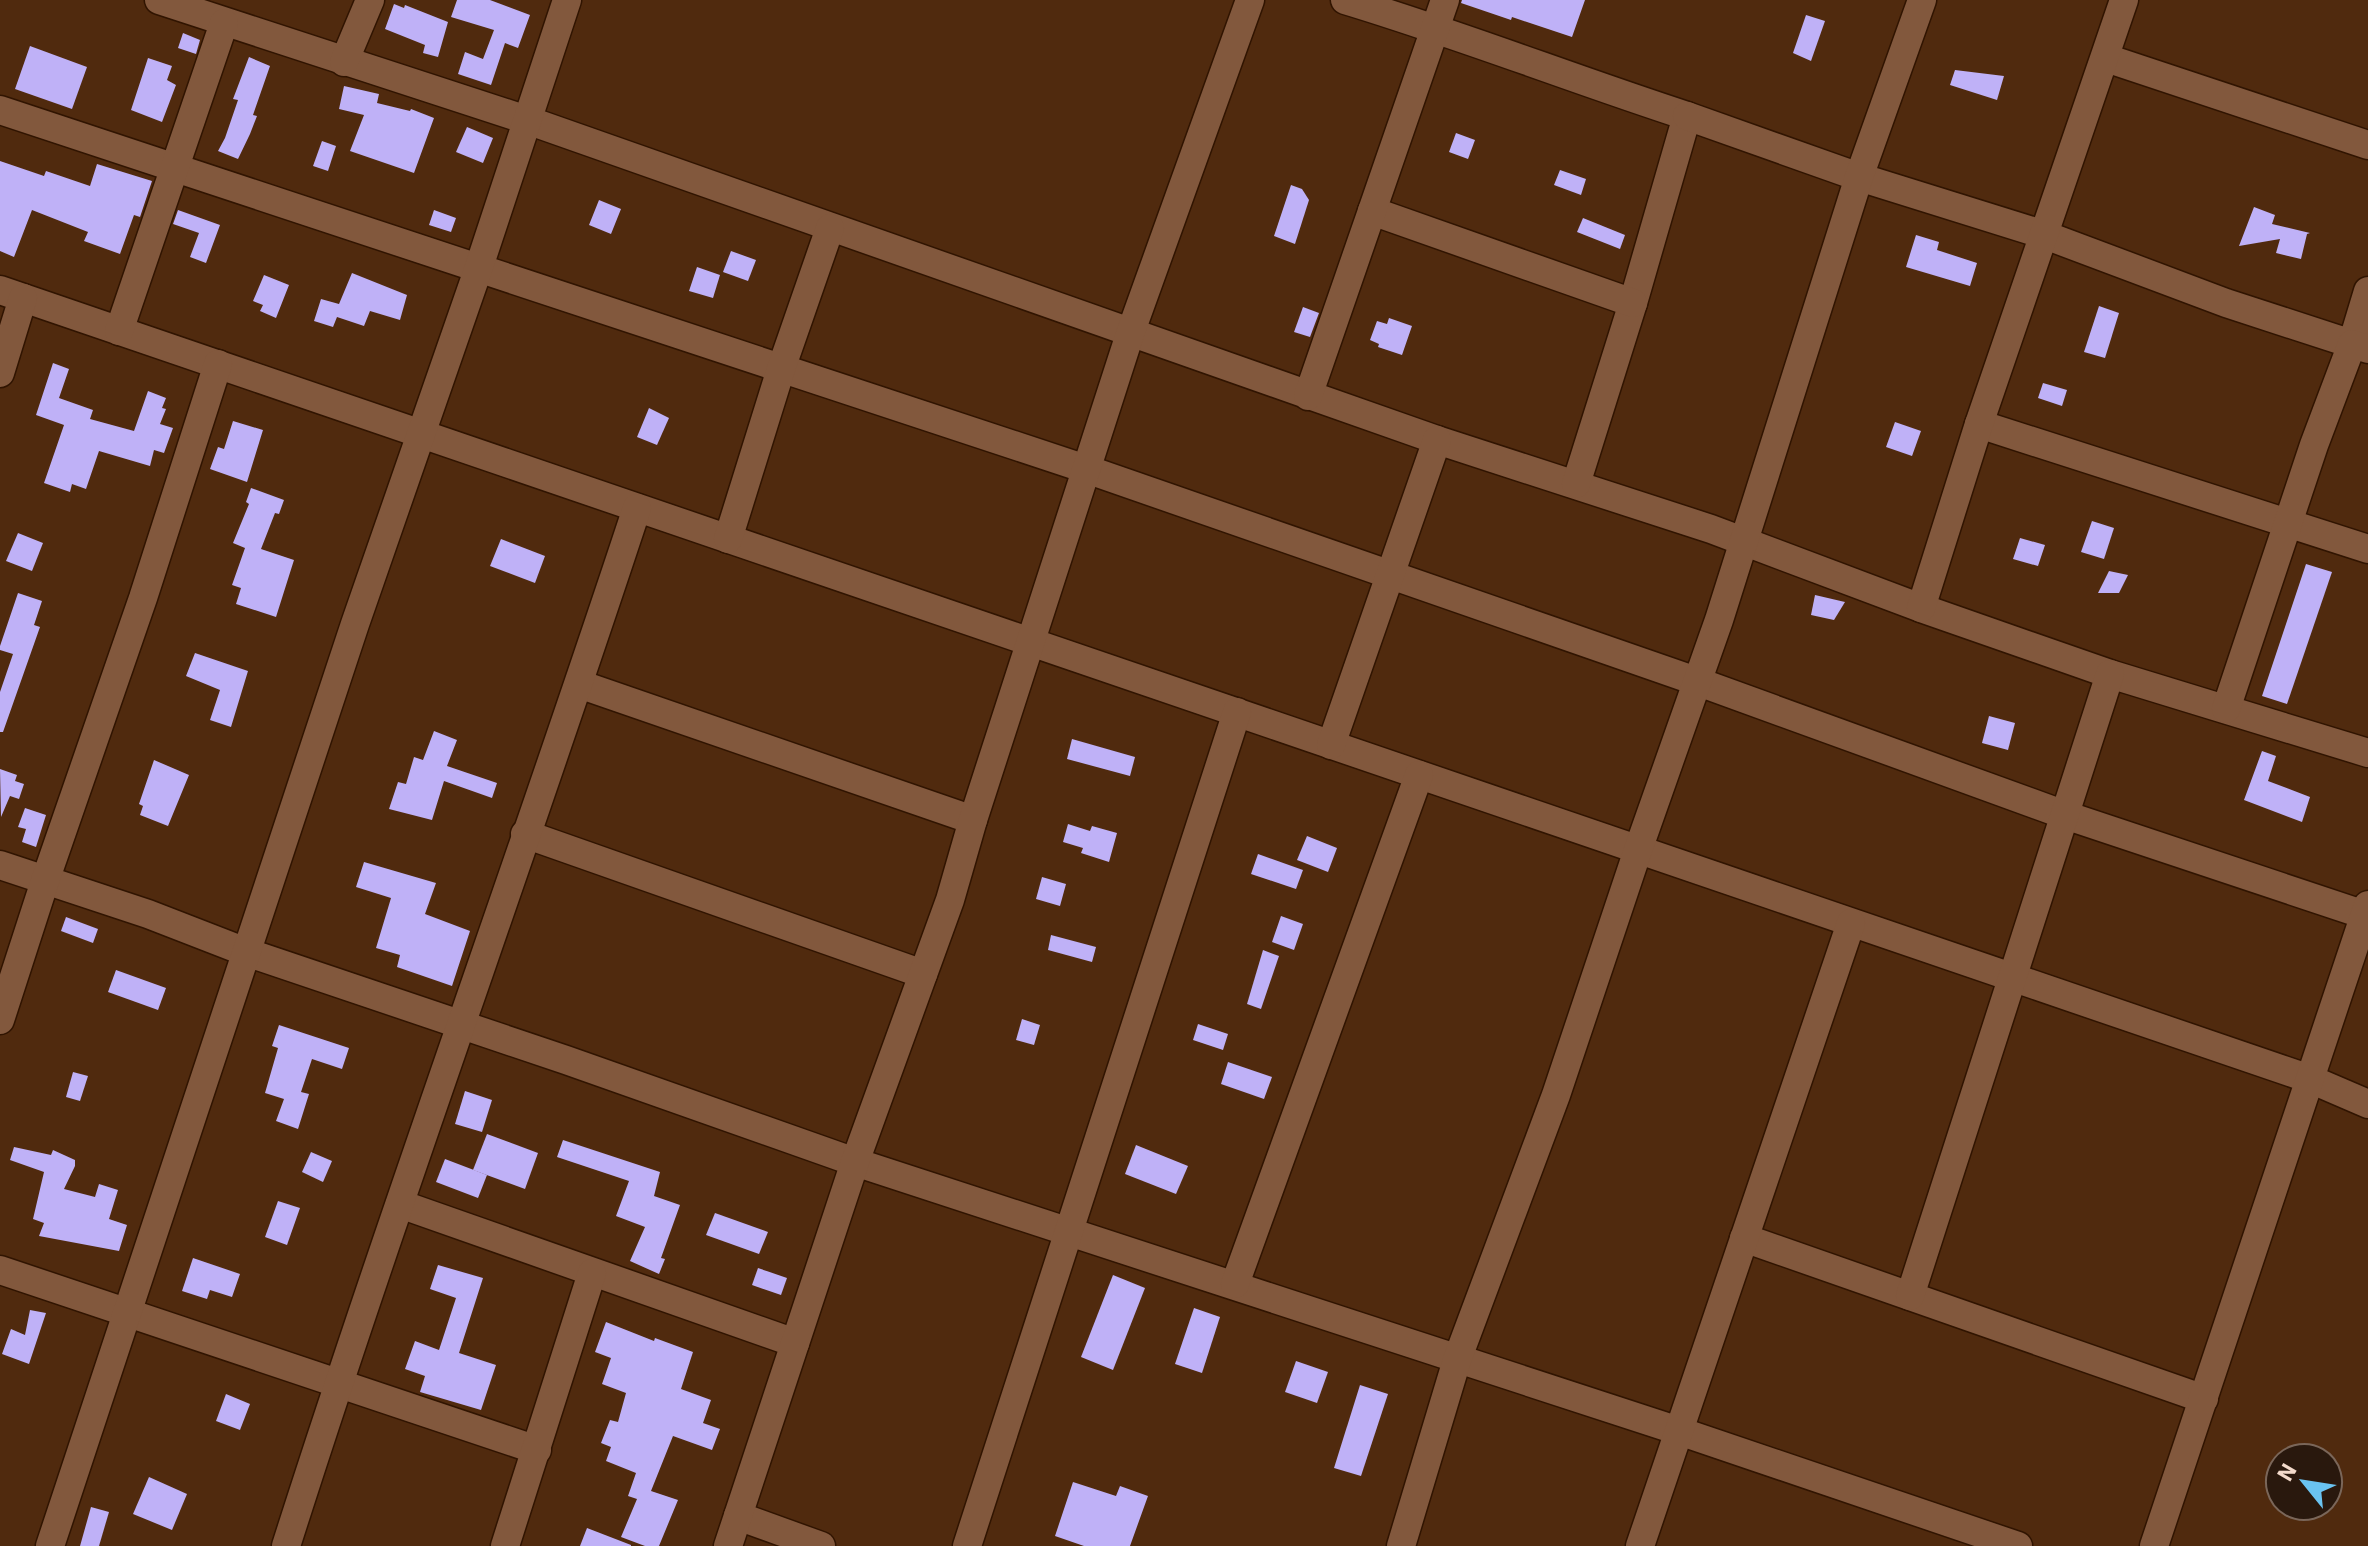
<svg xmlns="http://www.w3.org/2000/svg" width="2368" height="1546" font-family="'IBM Plex Sans',sans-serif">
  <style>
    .building { fill: #bfb1f7 }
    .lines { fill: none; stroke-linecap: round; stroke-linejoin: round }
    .minor-casing { stroke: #301401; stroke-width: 31 }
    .minor { stroke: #82583d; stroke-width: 28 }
  </style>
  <rect width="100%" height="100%" fill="#502a0e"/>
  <g class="building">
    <polygon points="457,0 490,0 530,15 518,48 505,43 491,85 458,74 465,52 483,59 494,30 451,17"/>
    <polygon points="1462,0 1585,0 1572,37 1512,17 1511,20 1461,3"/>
    <polygon points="394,4 404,8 405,5 448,22 438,57 423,53 425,45 385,29"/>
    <polygon points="1806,15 1825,21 1811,61 1793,53"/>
    <polygon points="183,33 200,40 196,54 178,48"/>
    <polygon points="30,46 87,67 72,109 15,89"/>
    <polygon points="249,57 270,66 253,115 257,116 250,134 238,159 218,151 225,138 238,100 233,99"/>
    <polygon points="148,58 172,66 167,80 176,85 162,122 131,110"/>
    <polygon points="1955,70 2004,76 1997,100 1950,85"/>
    <polygon points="344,86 379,94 377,103 410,111 411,109 434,118 414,173 350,151 364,115 339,109"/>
    <polygon points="467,127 493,138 483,163 456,152"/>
    <polygon points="1456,133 1475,140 1468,159 1449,152"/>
    <polygon points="322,141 336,146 328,171 313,166"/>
    <polygon points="0,161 44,176 46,171 90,186 97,164 152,181 140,217 134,215 120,254 84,241 88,232 32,210 14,257 0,251"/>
    <polygon points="1560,170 1586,179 1581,195 1554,185"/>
    <polygon points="1291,185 1302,189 1309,200 1295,244 1274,236"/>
    <polygon points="599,200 621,209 611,234 589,225"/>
    <polygon points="2254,207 2275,215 2272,224 2310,233 2307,234 2301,259 2276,253 2280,239 2239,246"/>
    <polygon points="178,210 220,225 206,263 190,257 199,233 173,224"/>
    <polygon points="434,210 456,218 451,232 429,225"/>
    <polygon points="1583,218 1625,235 1620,249 1577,232"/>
    <polygon points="1916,235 1939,242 1937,250 1977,263 1970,286 1906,267"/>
    <polygon points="731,251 756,260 748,281 723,272"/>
    <polygon points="697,267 720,275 713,298 689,291"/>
    <polygon points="352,273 407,295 400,320 370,311 364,326 337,317 333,327 314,321 321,299 339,304"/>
    <polygon points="264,275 289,285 276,318 260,311 263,305 253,301"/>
    <polygon points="2099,306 2119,313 2105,358 2084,352"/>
    <polygon points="1303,307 1319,313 1310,337 1294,332"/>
    <polygon points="1389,318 1412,326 1402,355 1378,347 1379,344 1370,340 1377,321 1387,324"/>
    <polygon points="53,363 69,369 59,398 93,410 90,419 134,431 148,391 166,398 162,408 166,409 160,424 173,428 164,453 154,450 150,466 99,451 86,489 72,484 70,492 44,483 64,425 36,415"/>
    <polygon points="2043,383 2067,390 2062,406 2038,398"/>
    <polygon points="649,408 669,418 657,445 637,437"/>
    <polygon points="233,421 263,430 247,482 210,469 218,447 224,449"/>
    <polygon points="1895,422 1921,431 1912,456 1886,447"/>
    <polygon points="251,488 284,500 279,514 275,513 261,549 294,560 276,617 236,604 241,588 232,585 245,548 233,543 249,504 246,502"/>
    <polygon points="2092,521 2114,528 2104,559 2081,552"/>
    <polygon points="18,533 43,543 32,571 6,561"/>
    <polygon points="2020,538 2045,545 2038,566 2013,559"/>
    <polygon points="501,539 545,556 535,583 490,566"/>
    <polygon points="2306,564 2332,572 2287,704 2262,696"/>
    <polygon points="2109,571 2128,575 2119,593 2098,593"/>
    <polygon points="18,593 42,601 34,625 40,627 3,732 0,732 0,692 13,654 0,650 0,646"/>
    <polygon points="1815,595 1845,602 1834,620 1811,615"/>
    <polygon points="195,653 248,671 231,727 210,720 220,690 186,676"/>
    <polygon points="1989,716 2015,723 2008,750 1982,743"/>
    <polygon points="434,731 457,740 447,766 497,783 492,798 444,781 432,820 389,809 398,782 406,784 414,757 423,760"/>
    <polygon points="1072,739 1135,757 1130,776 1067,759"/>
    <polygon points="2262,751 2276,756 2268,781 2310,797 2302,822 2244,800"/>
    <polygon points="154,760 189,775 168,826 140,815 143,806 139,804"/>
    <polygon points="0,769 17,775 15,781 24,784 19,799 10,796 1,817"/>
    <polygon points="25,808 46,815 36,847 22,842 26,829 18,827"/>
    <polygon points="1068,824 1090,831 1092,826 1117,833 1109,862 1081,853 1083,848 1063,842"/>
    <polygon points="1307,836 1337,848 1328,872 1297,860"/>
    <polygon points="1258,854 1303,870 1296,889 1251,874"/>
    <polygon points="364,862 436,883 425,914 470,931 452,986 397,967 400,955 376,948 391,898 356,887"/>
    <polygon points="1042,877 1066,884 1060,906 1036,899"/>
    <polygon points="1281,916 1303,924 1294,950 1272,942"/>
    <polygon points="66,917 98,929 93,943 61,931"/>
    <polygon points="1051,935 1096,947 1092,962 1048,950"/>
    <polygon points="1263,950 1279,956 1261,1009 1247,1004"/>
    <polygon points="116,970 166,988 158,1010 108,992"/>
    <polygon points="1022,1019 1040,1025 1034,1045 1016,1040"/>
    <polygon points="1198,1024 1228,1034 1223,1050 1193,1040"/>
    <polygon points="279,1025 349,1048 342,1069 312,1059 301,1092 309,1094 298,1129 276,1121 284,1099 265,1093 278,1048 272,1046"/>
    <polygon points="1228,1062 1272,1077 1264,1099 1221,1084"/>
    <polygon points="73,1072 88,1076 80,1101 66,1097"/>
    <polygon points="465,1091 492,1100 482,1132 455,1124"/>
    <polygon points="487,1134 538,1153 525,1189 473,1170"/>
    <polygon points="563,1140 660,1172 654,1196 680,1205 661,1258 665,1259 659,1274 630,1261 645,1227 616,1216 629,1181 557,1157"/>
    <polygon points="1136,1145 1188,1166 1176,1194 1125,1174"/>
    <polygon points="14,1147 51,1155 53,1150 75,1160 75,1166 64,1189 95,1197 99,1184 118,1190 109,1219 127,1225 119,1251 39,1236 44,1223 33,1219 44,1172 10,1160"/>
    <polygon points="311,1152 332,1161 323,1182 302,1172"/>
    <polygon points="445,1159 487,1175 478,1198 436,1182"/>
    <polygon points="278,1201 300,1208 287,1245 265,1237"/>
    <polygon points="715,1213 768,1232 759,1254 706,1235"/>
    <polygon points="193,1258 240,1274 232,1297 210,1290 207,1299 182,1291"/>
    <polygon points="438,1265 483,1278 459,1353 496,1365 481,1410 420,1392 425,1376 405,1369 415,1341 439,1350 456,1298 430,1289"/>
    <polygon points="758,1268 787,1278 781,1295 752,1285"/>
    <polygon points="1113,1275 1145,1288 1113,1370 1081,1357"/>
    <polygon points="1194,1308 1220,1317 1202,1373 1175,1364"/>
    <polygon points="30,1310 46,1313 29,1364 2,1354 11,1329 25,1335"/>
    <polygon points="606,1322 654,1341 655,1338 693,1352 681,1389 711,1400 703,1423 720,1429 712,1450 673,1436 651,1491 678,1500 659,1546 645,1546 621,1537 637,1499 628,1496 636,1473 606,1461 611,1447 601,1443 610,1420 618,1422 626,1393 602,1384 611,1358 595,1352"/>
    <polygon points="1296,1361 1328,1372 1317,1403 1285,1392"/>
    <polygon points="1360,1385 1388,1394 1361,1476 1334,1468"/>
    <polygon points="226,1394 250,1404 240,1430 216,1421"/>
    <polygon points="149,1477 187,1494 172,1530 133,1514"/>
    <polygon points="1073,1482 1116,1496 1120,1486 1148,1496 1130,1546 1084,1546 1055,1536"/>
    <polygon points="91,1507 109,1512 99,1546 80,1546"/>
    <polygon points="587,1528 631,1545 631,1546 580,1546"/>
  </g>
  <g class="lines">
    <defs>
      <g id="minor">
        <polyline points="159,0 527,120 1437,440 1711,529 1921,608 2110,674 2368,753"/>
        <path d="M1345 0C1461 35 1573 79 1687 116L1633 303 1576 484"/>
        <polyline points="2106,58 2368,145"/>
        <polyline points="344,62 370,0"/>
        <polyline points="0,110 1086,469 1696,681 2065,815 2368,916"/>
        <polyline points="1687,116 1859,177 2045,235 2226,303 2352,344 2368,291"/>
        <polyline points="1372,211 1633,303"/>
        <polyline points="0,290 2310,1079 2368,1104"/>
        <polyline points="119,331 224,23"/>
        <polyline points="0,373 23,298"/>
        <polyline points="1308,396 1445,0"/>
        <polyline points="1979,424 2368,549"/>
        <polyline points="728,539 781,369 830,228"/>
        <polyline points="1921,608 1979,424 2124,0"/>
        <polyline points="579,684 973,820"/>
        <polyline points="2226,709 2314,445 2352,344 2368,349"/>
        <polyline points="1331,745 1437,440"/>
        <polyline points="525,834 923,974"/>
        <polyline points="0,865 148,914 246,952 566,1060 855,1162 1679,1431 2018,1546"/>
        <polyline points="0,1020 45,881 143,598 218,364"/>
        <polyline points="400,1204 795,1343"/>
        <polyline points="1744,1238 2204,1399"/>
        <polyline points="0,1270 537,1450"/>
        <polyline points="1235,1284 1419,775"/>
        <polyline points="1910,1296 2110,674"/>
        <polyline points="738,1516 821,1546"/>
        <polyline points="50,1546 355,624 478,270 567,0"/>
        <path d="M286 1546C397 1198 523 855 637 508"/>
        <polyline points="505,1546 592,1273"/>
        <polyline points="728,1546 855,1162 950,900 973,820 1130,334 1250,0"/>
        <polyline points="967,1546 1237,712"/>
        <polyline points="1401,1546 1457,1360 1556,1095 1638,850 1719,620 1859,177 1922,0"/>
        <polyline points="1640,1546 1851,923"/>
        <polyline points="2154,1546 2368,905"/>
      </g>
    </defs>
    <use href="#minor" class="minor-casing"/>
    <use href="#minor" class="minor"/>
  </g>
  <g transform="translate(2304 1482) rotate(300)"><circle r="38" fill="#29180d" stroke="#7a6659" stroke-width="2"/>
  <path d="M0-6L14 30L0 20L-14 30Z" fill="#6ac3f1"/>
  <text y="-12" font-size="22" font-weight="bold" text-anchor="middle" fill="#f3dacb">N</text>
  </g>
</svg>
